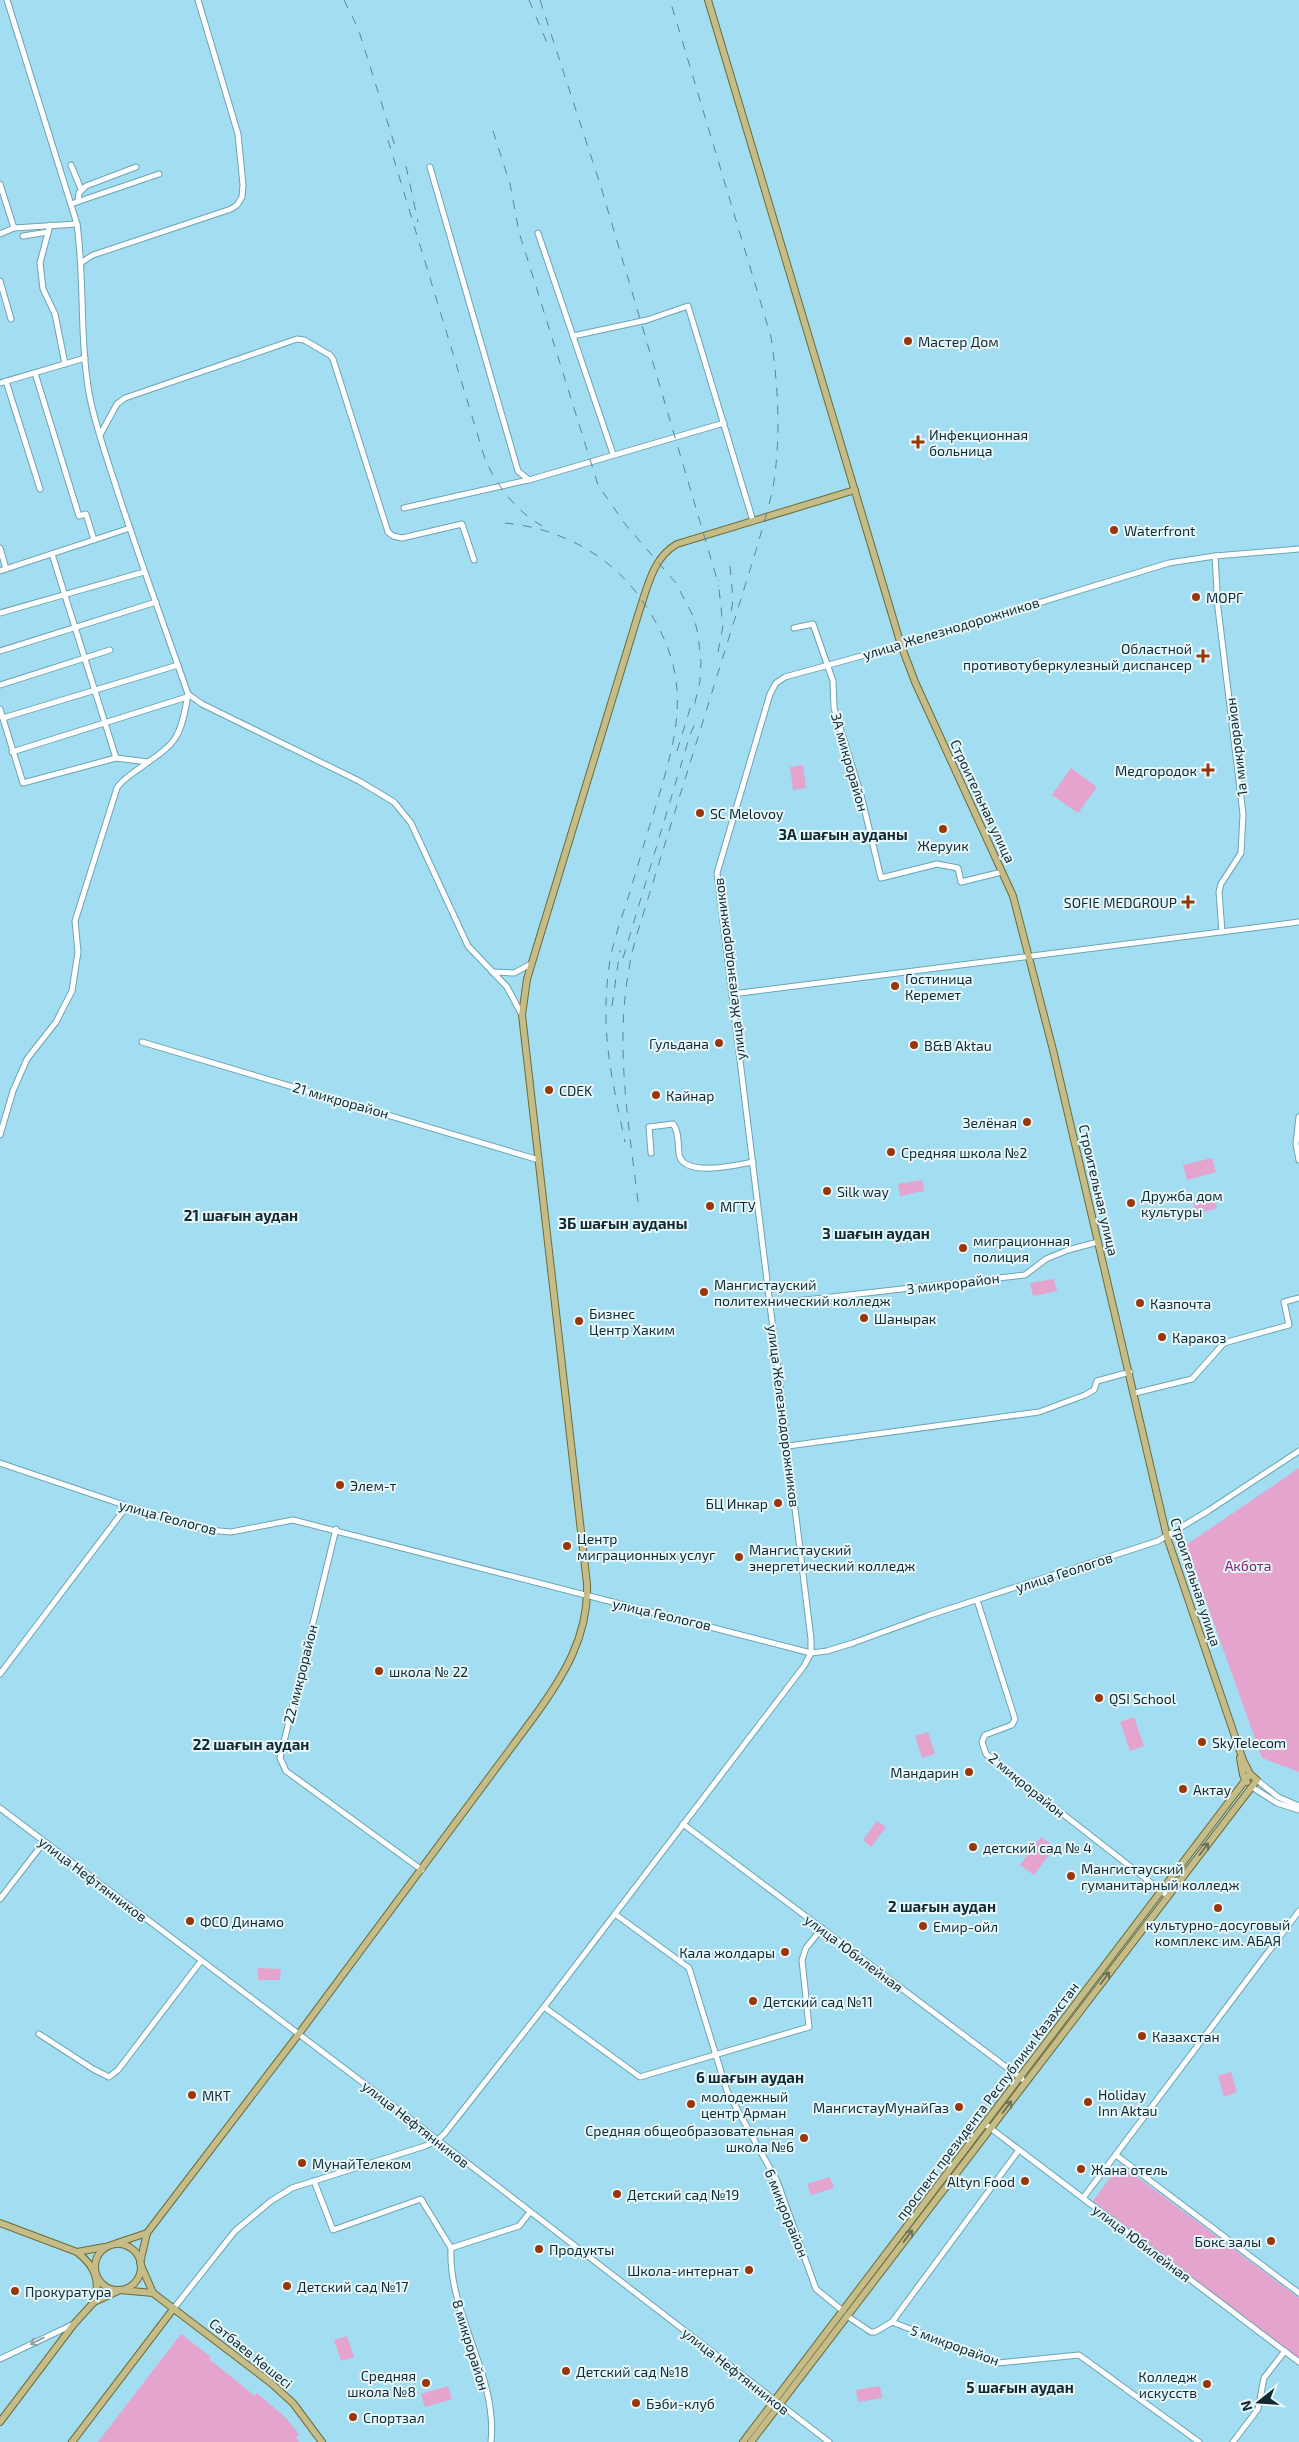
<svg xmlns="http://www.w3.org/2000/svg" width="1299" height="2442" font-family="'Exo 2',sans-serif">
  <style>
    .green { fill: #e5a4ce }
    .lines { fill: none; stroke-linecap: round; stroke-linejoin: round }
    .minor-casing { stroke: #6ba4b7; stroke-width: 7 }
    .major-casing { stroke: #6d6c36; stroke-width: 8 }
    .minor { stroke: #fff; stroke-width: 5 }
    .major { stroke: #c5bc88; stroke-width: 6 }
    .rail { stroke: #5b8593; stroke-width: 1; stroke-dasharray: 9 9; stroke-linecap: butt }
    .oneway { stroke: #6b725c }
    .oneway2 { stroke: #949fa2 }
    .poi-dot { fill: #9b3706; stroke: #e6f7fd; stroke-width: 2 }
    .labels { text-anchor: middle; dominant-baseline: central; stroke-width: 4; stroke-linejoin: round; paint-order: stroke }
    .poi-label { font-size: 14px; fill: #112930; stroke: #e6f7fd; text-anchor: start }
    .street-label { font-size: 14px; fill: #112930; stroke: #e6f7fd }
    .park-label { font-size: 14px; fill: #8b2270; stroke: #e6f7fd }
    .neighbourhood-label { font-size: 15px; font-weight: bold; fill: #112930; stroke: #e6f7fd }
  </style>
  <rect width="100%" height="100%" fill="#a2ddf1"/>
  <g class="green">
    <polygon points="803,765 806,788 793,790 790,767"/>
    <polygon points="1071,768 1097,787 1078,813 1052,795"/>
    <polygon points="1212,1158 1216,1172 1187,1180 1183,1165"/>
    <polygon points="922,1180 924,1191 900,1196 898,1184"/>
    <polygon points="1214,1196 1217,1208 1196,1214 1193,1202"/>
    <polygon points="1054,1279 1057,1291 1033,1296 1030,1283"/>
    <polygon points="1299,1468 1299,1772 1262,1758 1186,1545"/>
    <polygon points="1134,1717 1144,1746 1130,1751 1120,1722"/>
    <polygon points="928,1732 935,1754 922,1758 915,1736"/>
    <polygon points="877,1821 886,1827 871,1847 863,1840"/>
    <polygon points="1041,1837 1055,1847 1034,1875 1020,1865"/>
    <polygon points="258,1968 281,1969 280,1980 258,1980"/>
    <polygon points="1231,2072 1237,2092 1224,2097 1218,2076"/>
    <polygon points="1120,2164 1299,2298 1299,2359 1093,2201"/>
    <polygon points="830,2177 834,2188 811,2195 807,2184"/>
    <polygon points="181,2334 211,2357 209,2359 255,2396 257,2393 285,2417 299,2434 296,2437 299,2442 98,2442"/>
    <polygon points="347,2336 354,2357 341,2361 334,2340"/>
    <polygon points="448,2386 452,2399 425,2407 421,2394"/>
    <polygon points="880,2386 882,2398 858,2402 856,2390"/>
  </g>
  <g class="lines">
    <defs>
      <g id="minor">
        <path d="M7 0 77 224C85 282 79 341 90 398 97 432 109 464 119 496 141 563 165 628 188 694L202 704 359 781 394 802 411 823 468 946 507 987 522 1015"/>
        <polyline points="71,165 81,189"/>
        <polyline points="430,167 518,471 529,480 724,423"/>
        <polyline points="0,184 14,228"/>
        <polyline points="78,201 79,193 86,186 136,167"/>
        <polyline points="71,204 159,174"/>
        <polyline points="50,225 40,263 43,289 55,314 65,364"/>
        <polyline points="538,233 613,454"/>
        <polyline points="0,234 14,228 77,224"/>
        <polyline points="23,236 48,232"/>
        <polyline points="82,262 93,255 231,209 237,205 242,197 243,185 238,134 198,0"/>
        <polyline points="0,281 11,319"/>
        <polyline points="573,336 647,320 688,306 753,521"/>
        <polyline points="35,373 79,516 86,514 94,540"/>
        <polyline points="6,381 40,489"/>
        <polyline points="0,383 85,358"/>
        <polyline points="100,435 117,404 125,398 297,339 304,340 330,355 333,359 388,532 393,536 402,538 462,524 474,560"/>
        <polyline points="404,508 528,480"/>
        <polyline points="0,548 6,569"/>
        <polyline points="52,554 116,758"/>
        <polyline points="1215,556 1218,608 1243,814 1241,853 1221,884 1219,892 1222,932"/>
        <polyline points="0,571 130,528"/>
        <polyline points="0,613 144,572"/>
        <polyline points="794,628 813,624 833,681 834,708 861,795 881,878 937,864 958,868 961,882 1002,872"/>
        <polyline points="0,651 156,602"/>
        <polyline points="0,685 110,650"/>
        <polyline points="0,709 23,783 116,758 148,762"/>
        <polyline points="3,718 178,665"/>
        <polyline points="12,752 187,697"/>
        <polyline points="492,972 514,973 531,964"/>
        <polyline points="732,994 1299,922"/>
        <polyline points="142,1042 539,1160"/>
        <polyline points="1299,1117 1296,1144 1299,1160"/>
        <path d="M0 1135 13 1091 27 1059 56 1022 72 991 78 952 75 921 117 788C122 780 129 776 137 770 175 743 180 743 188 694"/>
        <path d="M651 1153 649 1127 673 1124C679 1131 678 1145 679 1154 683 1178 737 1165 753 1162"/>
        <polyline points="770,1304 1025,1275 1046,1259 1068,1250 1098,1242"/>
        <polyline points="1135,1393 1192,1379 1224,1343 1289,1325 1284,1302 1299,1298"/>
        <polyline points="788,1446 1039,1412 1085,1395 1094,1390 1097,1381 1130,1372"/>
        <polyline points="0,1463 127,1506 208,1530 231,1532 293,1520 811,1653 827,1651 853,1643 930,1615 1158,1541 1208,1511 1299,1451"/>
        <polyline points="336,1529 280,1758 286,1771 422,1870"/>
        <polyline points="977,1600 1015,1719 1012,1725 985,1735 982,1742 986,1754 1168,1896"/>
        <polyline points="0,1674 127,1506"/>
        <polyline points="1257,1780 1278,1797 1299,1806"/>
        <polyline points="1252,1787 1277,1803 1299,1810"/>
        <polyline points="0,1808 378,2094 829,2442"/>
        <polyline points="683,1824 1022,2079"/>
        <polyline points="0,1899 44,1842"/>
        <polyline points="615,1914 689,1968 727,2091 777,2181 816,2289 843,2311"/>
        <polyline points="544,2007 640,2077 809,2027 802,1960 806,1948 822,1928"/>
        <polyline points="39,2034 93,2069 109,2077 118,2070 201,1961"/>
        <polyline points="985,2124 1299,2362"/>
        <polyline points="1116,2155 1299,2293"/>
        <polyline points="314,2181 333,2230 421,2199 451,2248 519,2226 530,2212"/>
        <polyline points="1083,2198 1299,1911"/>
        <path d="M451 2248C448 2315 498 2375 491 2442"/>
        <polyline points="174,2308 235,2231 271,2201 292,2188 425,2146 438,2140 445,2133 544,2007 804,1666 811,1653 811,1639 717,873 770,694 776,683 785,677 901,645 1169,563 1215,556 1299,549"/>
        <polyline points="847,2316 871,2332 875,2332 892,2322 1019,2150"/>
        <polyline points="892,2322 998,2363 1079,2355 1199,2442"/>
        <polyline points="0,2359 74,2324"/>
        <polyline points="1233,2442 1258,2409 1264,2378 1285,2351"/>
      </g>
      <g id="major">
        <polyline points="708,0 901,645 915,682 1013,896 1053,1050 1167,1537 1243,1760 1250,1774 1257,1780 751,2442"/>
        <polyline points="1240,1758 1243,1775 1247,1782"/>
        <path d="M0 2223 77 2252C95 2266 101 2281 94 2302"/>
        <polyline points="117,2243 147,2233"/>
        <circle cx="118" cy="2267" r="23"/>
        <polyline points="77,2252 105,2247"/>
        <polyline points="0,2422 74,2324 94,2302 120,2290 153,2293"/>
        <polyline points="72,2442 174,2308"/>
        <path d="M322 2442 293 2403 271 2383 153 2293 140 2263 147 2233 298 2035 534 1717C563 1677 589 1636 587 1584L522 1015 527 979 638 615C647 589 652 558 677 544L855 490"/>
        <polyline points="743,2442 1250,1774"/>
      </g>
    </defs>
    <use href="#minor" class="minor-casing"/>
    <use href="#major" class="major-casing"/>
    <use href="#minor" class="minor"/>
    <use href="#major" class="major"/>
    <g class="rail">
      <polyline points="344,0 358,28 395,146"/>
      <polyline points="529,0 548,45"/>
      <polyline points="540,0 601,187 719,586"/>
      <polyline points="493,131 510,184 519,232 598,485 625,524 676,583 694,618 698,634 701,662 700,681 694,707"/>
      <path d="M388 140 485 459C497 486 516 511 542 526"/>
      <polyline points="406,166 418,222"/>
      <path d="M505 523C554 527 605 552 635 591 696 671 681 725 653 815 644 843 636 873 627 901 620 923 612 944 609 967 600 1032 612 1079 625 1142"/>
      <polyline points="730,566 733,599 731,614"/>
      <polyline points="718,652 723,626 718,580"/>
      <polyline points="677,751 693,699"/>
      <polyline points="623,958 690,735 698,717"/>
      <polyline points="612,1006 620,950"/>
      <path d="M638 1202C627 1110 611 1024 637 934L758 544C763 524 771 502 774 481 781 433 778 385 771 337L670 0"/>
    </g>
  </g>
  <defs><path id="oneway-shaft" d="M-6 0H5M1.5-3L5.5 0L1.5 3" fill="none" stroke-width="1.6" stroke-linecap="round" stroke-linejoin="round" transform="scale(1.25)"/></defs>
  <g class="oneway">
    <use href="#oneway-shaft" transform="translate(1204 1849) rotate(-53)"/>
    <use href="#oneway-shaft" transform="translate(1105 1978) rotate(-53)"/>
    <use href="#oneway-shaft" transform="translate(1007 2107) rotate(-53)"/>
    <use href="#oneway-shaft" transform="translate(908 2236) rotate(-53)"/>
  </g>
  <use class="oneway2" href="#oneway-shaft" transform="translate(37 2341) rotate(153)"/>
  <g class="poi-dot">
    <circle cx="908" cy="341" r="5"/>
    <path d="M915.5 434.5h5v5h5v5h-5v5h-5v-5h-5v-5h5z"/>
    <circle cx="1114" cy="530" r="5"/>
    <circle cx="1196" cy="597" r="5"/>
    <path d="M1200.5 648.5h5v5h5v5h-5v5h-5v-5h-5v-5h5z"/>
    <path d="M1205.5 762.5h5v5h5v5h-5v5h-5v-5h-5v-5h5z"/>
    <circle cx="700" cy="813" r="5"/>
    <circle cx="943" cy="829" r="5"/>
    <path d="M1185.5 894.5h5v5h5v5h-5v5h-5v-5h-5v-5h5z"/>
    <circle cx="895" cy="986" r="5"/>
    <circle cx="719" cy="1043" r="5"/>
    <circle cx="914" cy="1045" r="5"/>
    <circle cx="549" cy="1090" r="5"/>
    <circle cx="656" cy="1095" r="5"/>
    <circle cx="1027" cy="1122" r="5"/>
    <circle cx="891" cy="1152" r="5"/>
    <circle cx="827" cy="1191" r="5"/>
    <circle cx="1131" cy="1203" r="5"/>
    <circle cx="710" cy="1206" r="5"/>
    <circle cx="963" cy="1248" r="5"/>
    <circle cx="704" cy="1292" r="5"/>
    <circle cx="1140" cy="1303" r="5"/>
    <circle cx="864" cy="1318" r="5"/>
    <circle cx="579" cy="1321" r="5"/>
    <circle cx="1162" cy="1337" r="5"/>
    <circle cx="340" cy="1485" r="5"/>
    <circle cx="778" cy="1503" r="5"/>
    <circle cx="567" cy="1546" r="5"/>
    <circle cx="739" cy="1557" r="5"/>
    <circle cx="379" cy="1671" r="5"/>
    <circle cx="1099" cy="1698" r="5"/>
    <circle cx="1202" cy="1742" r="5"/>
    <circle cx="969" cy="1772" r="5"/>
    <circle cx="1183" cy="1789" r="5"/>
    <circle cx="973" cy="1847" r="5"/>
    <circle cx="1071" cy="1876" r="5"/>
    <circle cx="1218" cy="1908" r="5"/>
    <circle cx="190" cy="1921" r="5"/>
    <circle cx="923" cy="1926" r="5"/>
    <circle cx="785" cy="1952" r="5"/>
    <circle cx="753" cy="2001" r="5"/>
    <circle cx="1142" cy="2036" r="5"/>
    <circle cx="192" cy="2095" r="5"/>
    <circle cx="1088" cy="2102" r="5"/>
    <circle cx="691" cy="2104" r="5"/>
    <circle cx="959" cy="2107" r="5"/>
    <circle cx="804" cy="2138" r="5"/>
    <circle cx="302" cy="2163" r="5"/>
    <circle cx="1081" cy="2169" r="5"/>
    <circle cx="1025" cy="2181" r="5"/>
    <circle cx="617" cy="2194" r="5"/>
    <circle cx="1271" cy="2241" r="5"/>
    <circle cx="539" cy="2249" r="5"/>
    <circle cx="749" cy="2270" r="5"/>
    <circle cx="287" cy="2286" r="5"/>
    <circle cx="15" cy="2291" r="5"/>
    <circle cx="566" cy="2371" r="5"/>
    <circle cx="426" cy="2383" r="5"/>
    <circle cx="1207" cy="2384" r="5"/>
    <circle cx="636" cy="2403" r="5"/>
    <circle cx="353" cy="2417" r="5"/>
  </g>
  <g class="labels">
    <g class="poi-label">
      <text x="918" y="341">Мастер Дом</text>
      <text x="929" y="434">Инфекционная<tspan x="929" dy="16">больница</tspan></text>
      <text x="1124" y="530">Waterfront</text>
      <text x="1206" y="597">МОРГ</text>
      <text x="1192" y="648" text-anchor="end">Областной<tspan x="1192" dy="16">противотуберкулезный диспансер</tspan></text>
      <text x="1197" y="770" text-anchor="end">Медгородок</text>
      <text x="710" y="813">SC Melovoy</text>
      <text x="943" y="845" text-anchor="middle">Жеруик</text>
      <text x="1177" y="902" text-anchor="end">SOFIE MEDGROUP</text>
      <text x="905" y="978">Гостиница<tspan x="905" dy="16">Керемет</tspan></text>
      <text x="709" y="1043" text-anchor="end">Гульдана</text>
      <text x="924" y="1045">B&amp;B Aktau</text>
      <text x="559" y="1090">CDEK</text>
      <text x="666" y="1095">Кайнар</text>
      <text x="1017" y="1122" text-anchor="end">Зелёная</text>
      <text x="901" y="1152">Средняя школа №2</text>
      <text x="837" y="1191">Silk way</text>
      <text x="1141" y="1195">Дружба дом<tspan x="1141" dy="16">культуры</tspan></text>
      <text x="720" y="1206">МГТУ</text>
      <text x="973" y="1240">миграционная<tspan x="973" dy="16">полиция</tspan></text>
      <text x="714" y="1284">Мангистауский<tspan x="714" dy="16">политехнический колледж</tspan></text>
      <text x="1150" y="1303">Казпочта</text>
      <text x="589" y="1313">Бизнес<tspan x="589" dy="16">Центр Хаким</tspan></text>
      <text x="874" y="1318">Шанырак</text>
      <text x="1172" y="1337">Каракоз</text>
      <text x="350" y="1485">Элем-т</text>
      <text x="768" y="1503" text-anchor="end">БЦ Инкар</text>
      <text x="577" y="1538">Центр<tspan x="577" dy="16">миграционных услуг</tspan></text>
      <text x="749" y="1549">Мангистауский<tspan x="749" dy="16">энергетический колледж</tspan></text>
      <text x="389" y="1671">школа № 22</text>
      <text x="1109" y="1698">QSI School</text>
      <text x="1212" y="1742">SkyTelecom</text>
      <text x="959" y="1772" text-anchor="end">Мандарин</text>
      <text x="1193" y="1789">Актау</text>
      <text x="983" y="1847">детский сад № 4</text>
      <text x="1081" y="1868">Мангистауский<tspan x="1081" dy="16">гуманитарный колледж</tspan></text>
      <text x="200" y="1921">ФСО Динамо</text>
      <text x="1218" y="1924" text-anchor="middle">культурно-досуговый<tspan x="1218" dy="16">комплекс им. АБАЯ</tspan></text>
      <text x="933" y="1926">Емир-ойл</text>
      <text x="775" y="1952" text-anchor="end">Кала жолдары</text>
      <text x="763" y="2001">Детский сад №11</text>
      <text x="1152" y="2036">Казахстан</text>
      <text x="1098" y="2094">Holiday<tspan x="1098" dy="16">Inn Aktau</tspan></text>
      <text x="202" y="2095">МКТ</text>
      <text x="701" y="2096">молодежный<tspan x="701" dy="16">центр Арман</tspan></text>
      <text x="949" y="2107" text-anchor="end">МангистауМунайГаз</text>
      <text x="794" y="2130" text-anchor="end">Средняя общеобразовательная<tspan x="794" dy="16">школа №6</tspan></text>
      <text x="312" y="2163">МунайТелеком</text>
      <text x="1091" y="2169">Жана отель</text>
      <text x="1015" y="2181" text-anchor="end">Altyn Food</text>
      <text x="627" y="2194">Детский сад №19</text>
      <text x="1261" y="2241" text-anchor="end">Бокс залы</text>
      <text x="549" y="2249">Продукты</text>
      <text x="739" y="2270" text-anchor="end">Школа-интернат</text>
      <text x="297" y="2286">Детский сад №17</text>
      <text x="25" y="2291">Прокуратура</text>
      <text x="576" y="2371">Детский сад №18</text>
      <text x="416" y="2375" text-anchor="end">Средняя<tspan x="416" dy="16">школа №8</tspan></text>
      <text x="1197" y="2376" text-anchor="end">Колледж<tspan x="1197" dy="16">искусств</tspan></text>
      <text x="646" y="2403">Бэби-клуб</text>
      <text x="363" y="2417">Спортзал</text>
    </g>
    <g class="street-label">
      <text transform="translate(951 628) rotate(-17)">улица Железнодорожников</text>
      <text transform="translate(1236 747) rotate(-97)">1а микрорайон</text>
      <text transform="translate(850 762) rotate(74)">3А микрорайон</text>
      <text transform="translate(983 801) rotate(65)">Строительная улица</text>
      <text transform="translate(729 969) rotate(-97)">улица Железнодорожников</text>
      <text transform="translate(341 1100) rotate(16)">21 микрорайон</text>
      <text transform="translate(1099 1190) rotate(77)">Строительная улица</text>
      <text transform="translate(953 1283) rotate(-7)">3 микрорайон</text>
      <text transform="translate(784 1416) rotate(83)">улица Железнодорожников</text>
      <text transform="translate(168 1517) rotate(15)">улица Геологов</text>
      <text transform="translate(1064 1572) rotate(-18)">улица Геологов</text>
      <text transform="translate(1196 1582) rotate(72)">Строительная улица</text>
      <text transform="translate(662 1614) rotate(13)">улица Геологов</text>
      <text transform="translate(300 1674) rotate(-76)">22 микрорайон</text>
      <text transform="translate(1027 1785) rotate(39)">2 микрорайон</text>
      <text transform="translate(93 1879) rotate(37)">улица Нефтянников</text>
      <text transform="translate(854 1953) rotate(37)">улица Юбилейная</text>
      <text transform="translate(987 2101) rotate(-53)">проспект президента Республики Казахстан</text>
      <text transform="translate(416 2124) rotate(38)">улица Нефтянников</text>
      <text transform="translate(787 2213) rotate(68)">6 микрорайон</text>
      <text transform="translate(1142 2243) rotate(37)">улица Юбилейная</text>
      <text transform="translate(471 2345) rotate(73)">8 микрорайон</text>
      <text transform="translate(955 2345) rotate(20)">5 микрорайон</text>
      <text transform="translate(251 2353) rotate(39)">Сәтбаев Көшесі</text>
      <text transform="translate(736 2371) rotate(38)">улица Нефтянников</text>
    </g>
    <g class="park-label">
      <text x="1248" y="1565">Акбота</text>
    </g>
    <g class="neighbourhood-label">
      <text x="843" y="834">3А шағын ауданы</text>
      <text x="241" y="1215">21 шағын аудан</text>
      <text x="623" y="1223">3Б шағын ауданы</text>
      <text x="876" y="1233">3 шағын аудан</text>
      <text x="251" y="1744">22 шағын аудан</text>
      <text x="942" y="1906">2 шағын аудан</text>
      <text x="750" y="2077">6 шағын аудан</text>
      <text x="1020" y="2387">5 шағын аудан</text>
    </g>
  </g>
  <g transform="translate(1259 2402) rotate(253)" stroke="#e6f7fd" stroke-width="4" paint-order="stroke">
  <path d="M0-4L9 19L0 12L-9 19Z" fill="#112930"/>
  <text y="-8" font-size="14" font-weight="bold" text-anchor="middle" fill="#112930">N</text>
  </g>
</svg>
